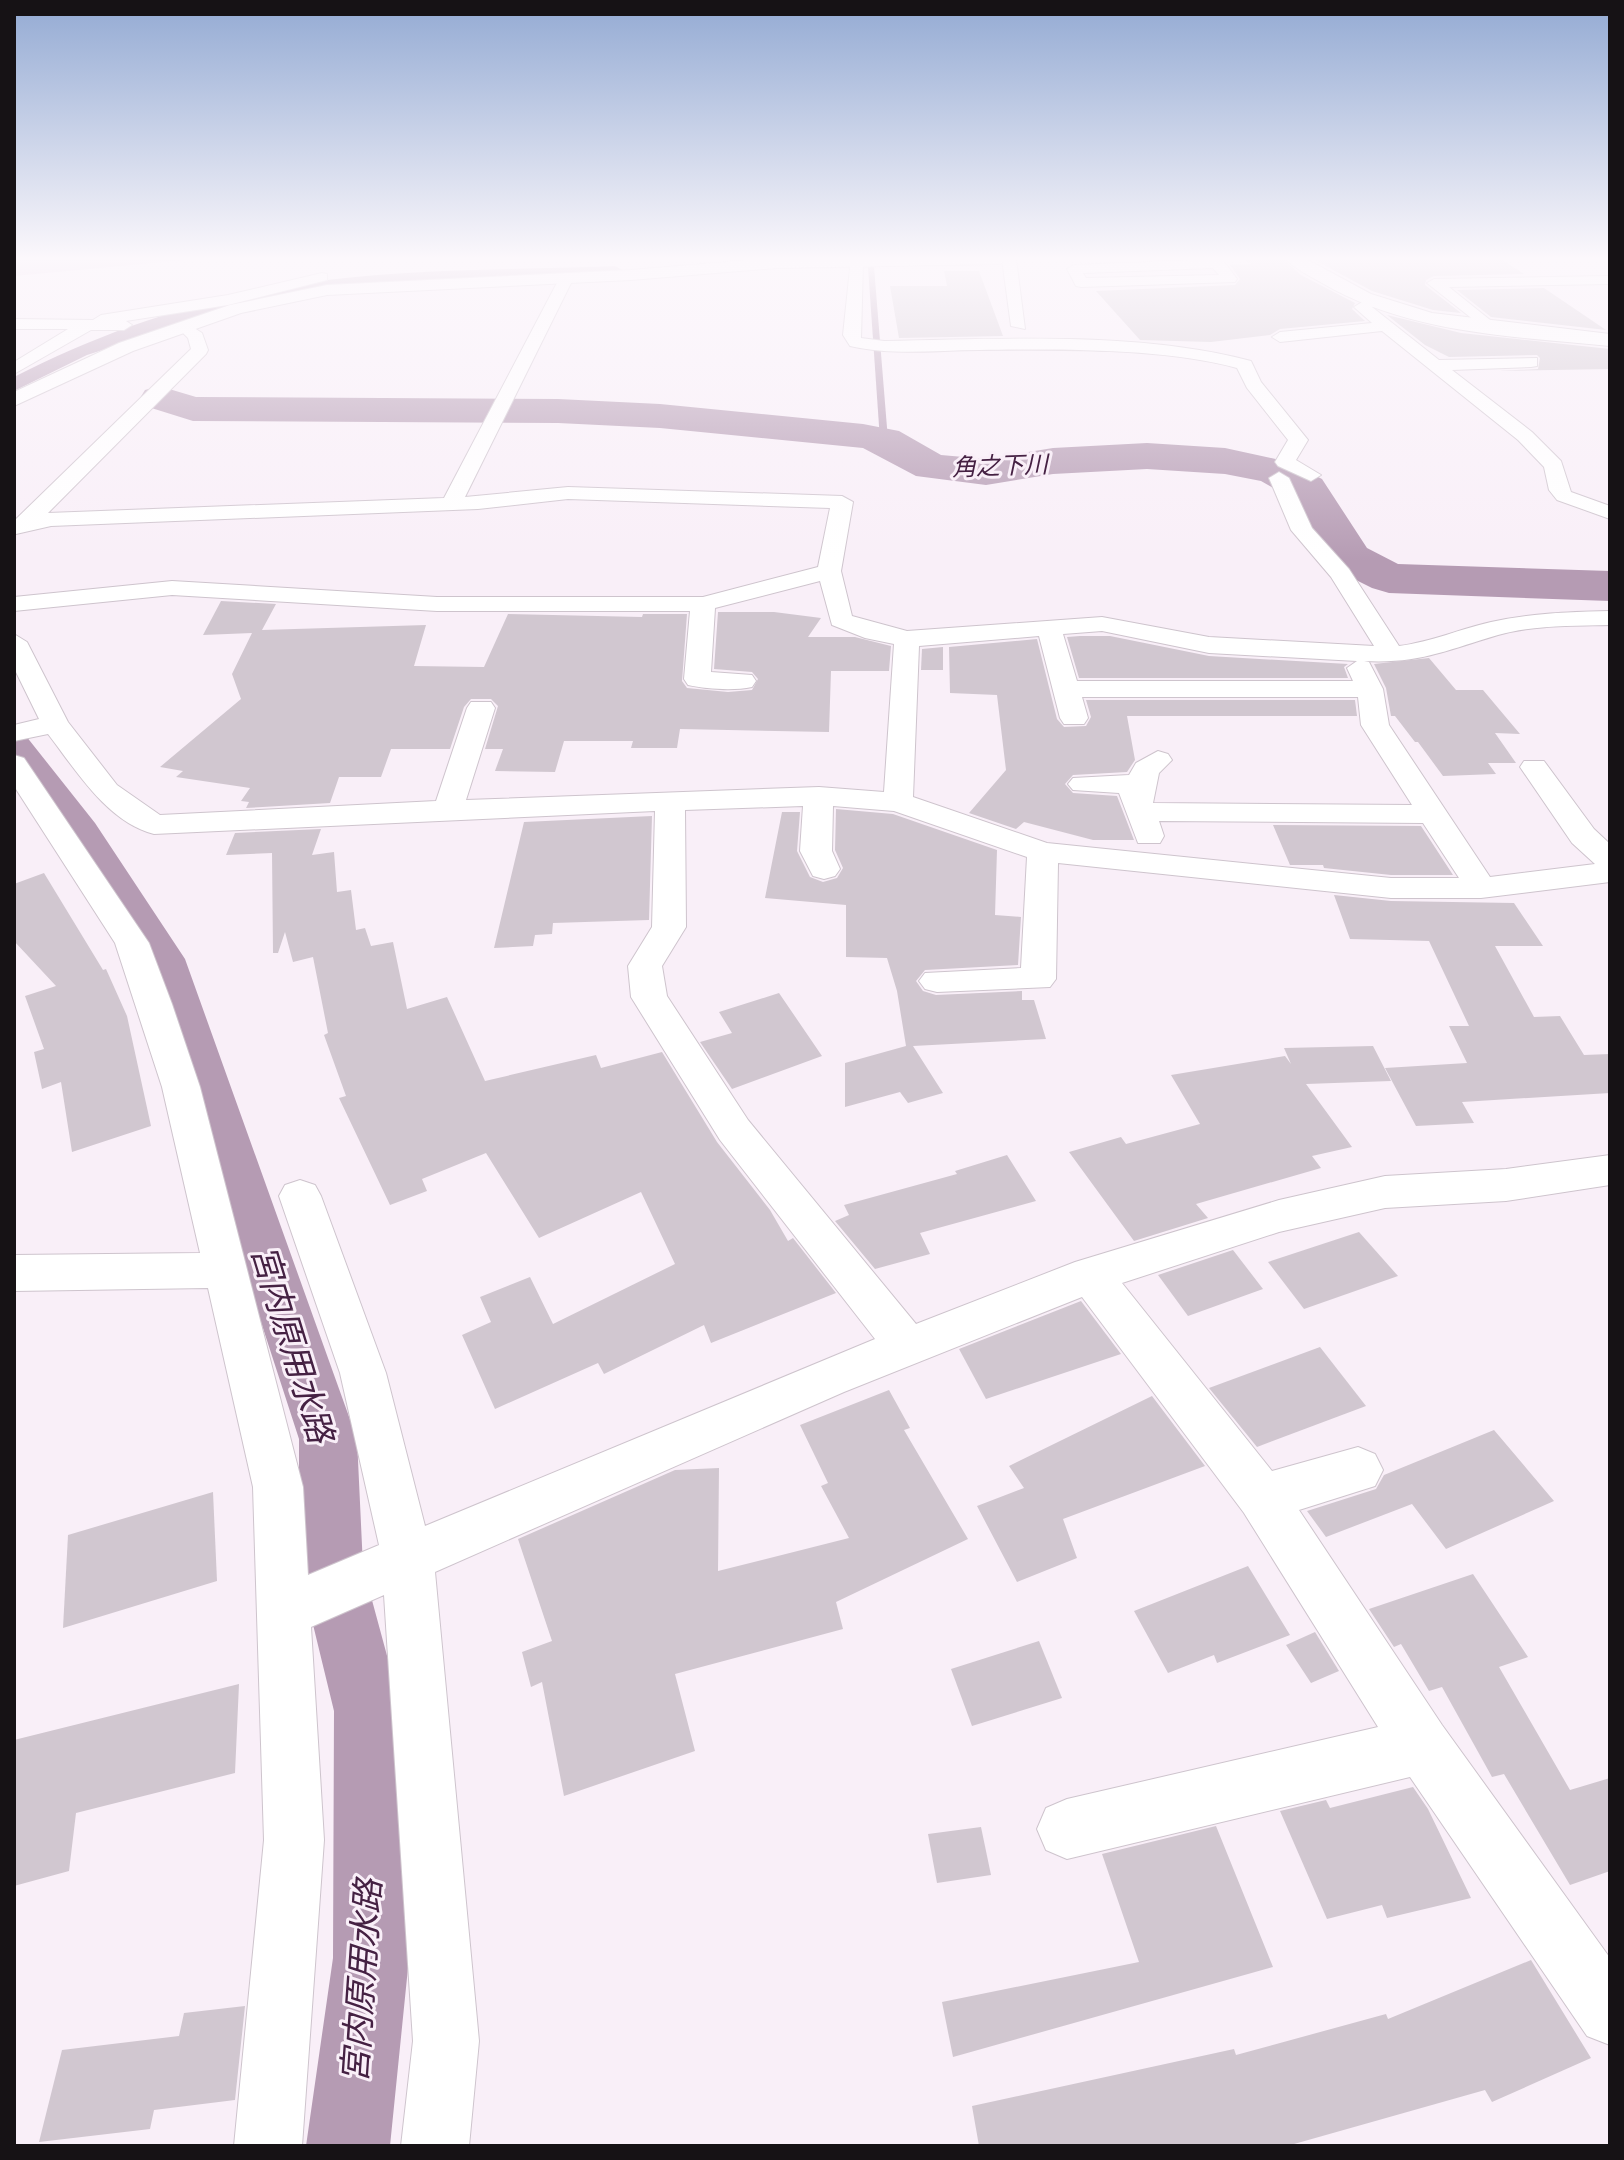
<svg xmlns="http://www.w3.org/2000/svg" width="1624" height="2160" font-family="'Fira Sans','Noto Sans JP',sans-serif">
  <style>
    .green { fill: #e1c7de }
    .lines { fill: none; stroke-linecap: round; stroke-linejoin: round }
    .stream { fill: #b59bb3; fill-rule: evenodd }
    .canal { fill: #b59bb3; fill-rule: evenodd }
    .river { fill: #b59bb3; fill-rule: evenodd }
    .building { fill: #d1c7d0 }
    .street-casing { stroke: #cec4cd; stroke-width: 2 }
    .secondary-casing { stroke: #cec4cd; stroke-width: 2 }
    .street { fill: #fff; fill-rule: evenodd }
    .secondary { fill: #fff; fill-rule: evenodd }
    .labels { text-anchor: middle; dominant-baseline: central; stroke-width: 6; stroke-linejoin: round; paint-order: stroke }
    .far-water-label { font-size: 24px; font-style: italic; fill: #452143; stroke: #f9eff8 }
    .near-water-label { font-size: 34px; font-style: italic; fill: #452143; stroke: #f9eff8 }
  </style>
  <rect width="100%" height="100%" fill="#f9eff8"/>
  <polygon class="green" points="14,259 196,259 14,276"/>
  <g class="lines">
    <polygon class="stream" points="871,265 874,267 888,440 884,442 880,440 868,267"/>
    <g class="canal">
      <path d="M615 266 624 271 621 275 384 285 304 293 240 306 87 355 14 391V377C103 331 204 297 304 283 406 268 512 270 615 266Z"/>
      <polygon points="14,733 26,736 95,823 185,959 357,1439 363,1567 402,1711 409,1958 390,2146 306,2146 333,1958 334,1711 299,1567 299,1439 143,959 66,835 14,766"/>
    </g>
    <polygon class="river" points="159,386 196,397 558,399 660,404 863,424 899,431 941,455 986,459 1053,448 1147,443 1225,448 1289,462 1322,479 1367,548 1398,564 1610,571 1610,601 1389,593 1372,588 1332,568 1289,497 1261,481 1225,474 1147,469 1053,474 986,485 916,476 863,448 660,428 558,423 193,421 145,406 140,398 145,390"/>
  </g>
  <g class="building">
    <polygon points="1243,259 1283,259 1301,275 1355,303 1352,309 1365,321 1280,329 1270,335 1211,342 1140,340 1096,291 1235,285 1240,279 1230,265 1251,264"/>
    <polygon points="1313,259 1501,259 1524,274 1434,276 1426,280 1425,285 1461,313 1433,310 1372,291"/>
    <polygon points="944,271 979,271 1003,336 899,338 890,286 947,286"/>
    <polygon points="1544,288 1606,330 1491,317 1457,290"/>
    <polygon points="1387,315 1461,333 1610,349 1610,369 1498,371 1538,369 1540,358 1537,355 1449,357 1425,345"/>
    <polygon points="221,601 276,604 262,630 426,625 414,666 484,667 508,614 642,617 643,614 687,614 682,681 687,688 728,692 752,690 758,679 752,672 714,669 718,612 774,612 821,618 808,637 855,637 891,646 889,671 831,671 829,732 680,729 677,748 631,748 633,741 564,741 555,772 495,771 503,749 485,749 498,706 491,699 471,699 464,707 450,749 391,749 381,777 339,777 330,803 246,808 249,802 241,801 250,788 176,777 183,771 160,767 241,699 232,674 252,633 203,635"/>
    <polygon points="1080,636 1110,636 1209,656 1348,664 1344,667 1348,678 1079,678 1067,637"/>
    <polygon points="1037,639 1057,719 1064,727 1086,726 1091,717 1086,700 1355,700 1357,716 1127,716 1135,760 1127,772 1073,775 1065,784 1073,793 1117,796 1134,840 1093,840 1024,822 1016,829 969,813 1006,770 997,695 950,693 949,647"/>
    <polygon points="943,647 943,670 921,670 922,649"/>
    <polygon points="1429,658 1456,690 1483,690 1520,734 1495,733 1516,763 1488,763 1496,774 1443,776 1418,742 1415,742 1395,716 1391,716 1386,688 1374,664"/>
    <polygon points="836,809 893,814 997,850 995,915 1021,917 1018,965 925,970 916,981 923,991 936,995 1022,991 1022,1000 1034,1000 1046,1039 913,1046 943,1093 908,1103 900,1092 845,1107 845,1063 906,1046 897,991 887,958 846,957 846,905 765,898 782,812 800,812 797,851 810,877 823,882 837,878 843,868 835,850"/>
    <polygon points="652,816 649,920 553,923 552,934 535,935 533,946 494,948 524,822"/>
    <polygon points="1273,825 1421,826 1453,875 1391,875 1324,868 1323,865 1290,865"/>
    <polygon points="321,829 312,855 334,852 337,892 351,890 356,930 365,928 371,946 393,942 407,1009 447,997 485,1081 596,1055 601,1068 662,1052 717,1142 770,1210 788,1241 793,1238 836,1293 711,1343 704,1325 604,1374 598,1363 495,1409 462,1335 491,1322 480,1297 530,1277 553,1324 675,1264 641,1192 539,1238 486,1153 422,1179 427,1191 390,1205 339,1098 346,1096 324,1035 328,1033 313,957 293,962 285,932 278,953 273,953 272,853 226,855 235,833"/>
    <polygon points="44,873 103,970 106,969 127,1016 151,1126 72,1152 61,1082 42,1089 34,1052 44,1049 25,996 56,986 14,941 14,884"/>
    <polygon points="1334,895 1391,901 1514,903 1543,946 1495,946 1534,1017 1560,1016 1584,1055 1610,1054 1610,1093 1462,1102 1474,1123 1416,1126 1385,1068 1467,1063 1449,1026 1469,1026 1429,941 1350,939"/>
    <polygon points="779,993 822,1056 732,1089 700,1042 732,1033 719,1012"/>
    <polygon points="1373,1046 1391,1081 1306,1084 1352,1147 1312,1156 1321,1168 1196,1204 1208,1218 1134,1241 1069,1152 1121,1137 1126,1144 1200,1124 1171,1075 1285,1056 1291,1064 1284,1048"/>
    <polygon points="1007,1155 1036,1201 920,1233 930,1254 875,1269 835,1221 849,1215 844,1205 957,1174 955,1171"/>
    <polygon points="1359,1232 1398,1276 1304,1309 1268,1262"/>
    <polygon points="1233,1250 1263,1289 1188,1316 1158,1275"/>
    <polygon points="1081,1301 1121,1354 986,1399 959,1349"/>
    <polygon points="1320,1347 1366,1406 1257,1447 1209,1388"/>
    <polygon points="889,1390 910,1428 904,1430 968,1539 836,1602 843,1629 675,1674 695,1751 564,1796 542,1682 531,1687 522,1652 552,1641 518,1539 675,1470 719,1468 718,1571 849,1538 821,1486 828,1483 800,1425"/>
    <polygon points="1152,1396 1205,1466 1063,1519 1077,1558 1017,1582 977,1506 1024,1488 1009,1466"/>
    <polygon points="1494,1430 1554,1501 1446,1549 1412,1504 1326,1537 1307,1511 1376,1489 1384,1475"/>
    <polygon points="213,1492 217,1581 63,1628 68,1535"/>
    <polygon points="1248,1566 1290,1635 1217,1663 1214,1655 1168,1673 1134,1611"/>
    <polygon points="1473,1574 1528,1657 1499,1667 1570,1790 1610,1778 1610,1871 1570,1885 1504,1774 1492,1777 1442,1687 1429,1691 1401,1644 1394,1647 1369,1609"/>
    <polygon points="1315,1632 1339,1671 1311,1683 1286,1645"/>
    <polygon points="1039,1641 1062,1698 972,1726 951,1669"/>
    <polygon points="239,1684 235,1773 76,1813 69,1871 14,1886 14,1740"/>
    <polygon points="1413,1787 1428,1809 1471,1898 1387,1918 1382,1905 1327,1919 1280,1811 1326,1800 1330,1808"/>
    <polygon points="1216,1826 1273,1967 953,2057 942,2002 1139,1962 1102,1854"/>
    <polygon points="981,1827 991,1875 937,1883 928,1834"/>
    <polygon points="1531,1960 1591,2058 1492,2102 1485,2090 1287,2146 979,2146 972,2106 1234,2049 1236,2055 1386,2014 1388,2019"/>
    <polygon points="245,2006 235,2100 154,2110 150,2129 39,2142 62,2050 179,2036 184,2013"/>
  </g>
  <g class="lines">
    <defs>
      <g id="street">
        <path d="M851 259 863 262 861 338 884 341C1001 339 1138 331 1251 361L1261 382 1308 440 1296 460 1321 475 1311 481 1278 466 1275 462 1288 440 1247 388 1237 368C1164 348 1056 349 979 350 937 350 892 356 850 346L843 335Z"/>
        <polygon points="1002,259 1016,259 1025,329 1011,326"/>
        <path d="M1222 259 1237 279 1235 282 1081 287 1076 286 1067 269 1074 265ZM1213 268 1219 275 1086 278 1083 273Z"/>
        <polygon points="322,273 327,274 327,280 228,305 126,321 132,325 124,330 91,330 14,374 14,362 68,329 14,329 14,319 93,320 101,315 228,295"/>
        <path d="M566 275 573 279 465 497 568 487 842 496 853 502 841 571 852 616 907 631 1102 617 1209 637 1374 646 1331 577 1291 530 1269 478 1279 472 1289 478 1312 528 1349 569 1399 646C1432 642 1459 629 1491 622 1531 613 1569 612 1610 611V625C1572 626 1534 625 1498 635 1447 650 1419 664 1364 661L1369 662 1383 689 1389 725 1490 877 1595 864 1572 843 1520 767 1524 761H1544L1594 829 1610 844V882L1481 898H1391L1058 863 1056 979 1050 987 937 992 925 989 919 981 925 973 1021 968 1027 857 894 811 833 806 832 851 840 869 835 876 824 879 813 876 800 851 803 806 685 810 686 927 662 966 667 996 748 1120 916 1324 1075 1262 1279 1200 1385 1176 1506 1169 1610 1155V1185L1506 1201 1385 1208 1279 1232 1122 1283 1272 1471 1358 1447 1375 1454 1383 1470 1375 1486 1299 1510 1442 1725 1610 1958V2045L1587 2036 1410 1777 1067 1859 1046 1850 1037 1829 1046 1808 1067 1799 1378 1727 1244 1513 1082 1297 844 1392 435 1572 479 2041 469 2146H401L413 2041 384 1595 311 1627 324 1840 302 2146H234L264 1840 253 1487 208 1288 14 1291V1255L200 1253 162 1087 115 943 14 786V755L24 758 149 943 172 1004 200 1087 303 1487 308 1575 379 1545 340 1373 279 1196 285 1185 300 1180 315 1185 321 1196 386 1373 425 1526 875 1339 720 1140 631 997 628 966 652 927 655 811 154 834C107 822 76 770 48 734L14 741V725L39 719 14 668V634L27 642 68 722 117 785 160 815 436 801 467 708 471 702H491L495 708 466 800 819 787 884 792 894 644 865 638 832 625 820 581 715 608 711 672 752 675 756 681 752 687C733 691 707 689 688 685L684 679 690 611H437L172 595 14 611V597L172 581 437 597H703L818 567 830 508 568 499 478 509 51 526 16 534 14 521 191 349 188 338 177 327 185 322 202 333 208 350 206 354 48 513 444 498 559 279ZM1102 631 1209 653 1357 661 1347 668 1353 681H1077L1063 634ZM1039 636 1060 718 1064 724H1084L1088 718 1082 697H1358L1361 725 1412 805 1153 803 1159 773 1172 760 1168 754 1158 751 1136 763 1129 775 1073 778 1068 784 1073 790 1119 793 1138 843H1160L1164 836 1159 821 1423 823 1459 878H1391L1047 843 913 797 919 646Z"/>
        <polygon points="1610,276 1610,284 1449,287 1495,324 1497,327 1489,332 1427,283 1434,279"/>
        <polygon points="1372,296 1380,301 1372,307 1439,360 1537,358 1537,366 1531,367 1452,370 1532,432 1561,461 1571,492 1610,506 1610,519 1557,500 1549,490 1544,467 1518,440 1382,331 1280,342 1272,337 1280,332 1372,323 1354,307"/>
      </g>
      <g id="secondary">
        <polygon points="762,259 1008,259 1000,264 777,268 631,280 327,295 241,313 133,351 14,406 14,392 119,343 230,305 327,285 631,270"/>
        <path d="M1286 259H1306L1371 294 1432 313 1610 334V346C1512 336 1409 334 1322 283 1310 276 1295 269 1286 259Z"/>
      </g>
    </defs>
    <use href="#street" class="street-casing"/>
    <use href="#secondary" class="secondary-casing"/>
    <use href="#street" class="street"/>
    <use href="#secondary" class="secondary"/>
  </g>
  <linearGradient id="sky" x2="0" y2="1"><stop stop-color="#93aad3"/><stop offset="0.46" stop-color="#fcf8fc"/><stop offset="1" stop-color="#fcf8fc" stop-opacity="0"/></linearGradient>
  <rect width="1624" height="562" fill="url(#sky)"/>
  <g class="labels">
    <g class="far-water-label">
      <text transform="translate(1000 466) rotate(-2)">角之下川</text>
    </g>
    <g class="near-water-label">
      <text transform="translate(292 1344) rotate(73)">宮内原用水路</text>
      <text transform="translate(362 1981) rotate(-86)">宮内原用水路</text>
    </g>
  </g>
  <rect width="1624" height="2160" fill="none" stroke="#161215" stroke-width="32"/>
</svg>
